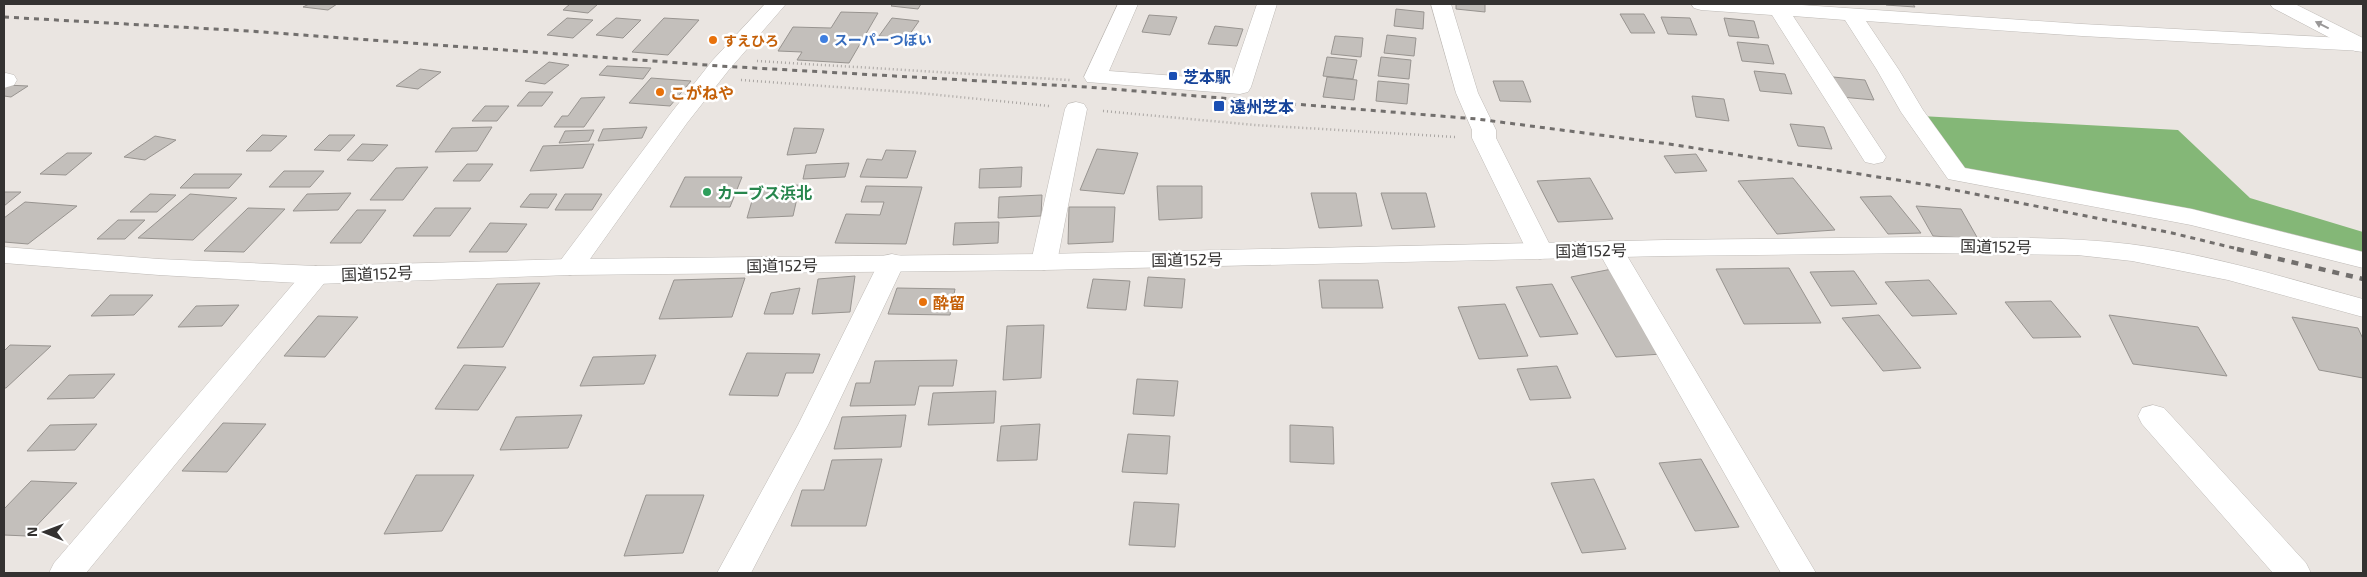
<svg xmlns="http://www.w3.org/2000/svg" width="2367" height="577" font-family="'Exo 2','Noto Sans JP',sans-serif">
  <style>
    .forest { fill: #84b777 }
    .building { fill: #c3bfbb; stroke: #989490 }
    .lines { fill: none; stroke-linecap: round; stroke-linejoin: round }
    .minor-casing { stroke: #bebab6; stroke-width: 1 }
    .highway-casing { stroke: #bebab6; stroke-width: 1 }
    .path { stroke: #aaa6a3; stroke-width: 2.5; stroke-dasharray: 1 3; stroke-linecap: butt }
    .minor { fill: #fff; fill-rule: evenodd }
    .highway { fill: #fff; fill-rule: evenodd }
    .rail-far1 { stroke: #726f6d; stroke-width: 3; stroke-dasharray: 5 5; stroke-linecap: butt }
    .rail { stroke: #726f6d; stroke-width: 4.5; stroke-dasharray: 7 7; stroke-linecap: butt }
    .oneway { fill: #9a9898 }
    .shop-dot { fill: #3f7fe0; stroke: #fff; stroke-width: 2 }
    .food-dot { fill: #e8710a; stroke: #fff; stroke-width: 2 }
    .transit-dot { fill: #1a4fb4; stroke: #fff; stroke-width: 2 }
    .leisure-dot { fill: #2e9e5b; stroke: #fff; stroke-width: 2 }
    .labels { text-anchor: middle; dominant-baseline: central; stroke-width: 5; stroke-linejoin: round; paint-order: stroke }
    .far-shop-label { font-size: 14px; font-weight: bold; fill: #366cbe; stroke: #fff; text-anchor: start }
    .far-food-label { font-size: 14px; font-weight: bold; fill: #c56008; stroke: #fff; text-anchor: start }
    .transit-label { font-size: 16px; font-weight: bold; fill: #164399; stroke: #fff; text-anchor: start }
    .food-label { font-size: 16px; font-weight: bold; fill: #c56008; stroke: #fff; text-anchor: start }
    .leisure-label { font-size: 16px; font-weight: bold; fill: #27864d; stroke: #fff; text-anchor: start }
    .street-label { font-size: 16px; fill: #343231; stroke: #fff }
  </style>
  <rect width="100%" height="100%" fill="#eae5e1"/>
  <polygon class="forest" points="1921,116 2178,130 2250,198 2363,232 2363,258 1959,171"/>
  <g class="building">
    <polygon points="309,4 337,4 328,10 303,7"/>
    <polygon points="570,4 598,4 588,13 563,10"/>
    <polygon points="893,4 921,4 918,9 891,6"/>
    <polygon points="1456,4 1485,4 1485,12 1456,9"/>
    <polygon points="1885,4 1913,4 1915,7 1886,5"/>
    <polygon points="1396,9 1424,12 1423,29 1394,26"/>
    <polygon points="841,12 878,13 849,63 797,60 802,52 778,51 793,27 831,28"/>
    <polygon points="1620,14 1644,14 1655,33 1631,33"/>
    <polygon points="1149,15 1177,17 1170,35 1142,32"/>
    <polygon points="1661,17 1690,18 1697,35 1668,34"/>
    <polygon points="567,18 593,20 573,38 547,35"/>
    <polygon points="616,18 641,20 623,38 596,35"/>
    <polygon points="664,18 699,20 668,55 632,52"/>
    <polygon points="892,18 919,21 907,38 879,36"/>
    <polygon points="1724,18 1754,21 1759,38 1729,36"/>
    <polygon points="1215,26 1243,29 1237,46 1208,44"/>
    <polygon points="1387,35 1416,38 1414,56 1384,53"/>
    <polygon points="1335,36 1363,38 1361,57 1331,54"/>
    <polygon points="1737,42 1768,45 1774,64 1742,61"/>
    <polygon points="1327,57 1357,60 1353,79 1323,76"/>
    <polygon points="1381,57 1411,60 1409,79 1378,76"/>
    <polygon points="549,62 569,65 545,84 525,81"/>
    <polygon points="607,66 651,68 643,79 599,75"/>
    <polygon points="420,69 441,72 418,89 396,86"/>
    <polygon points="1754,71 1785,74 1792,94 1760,91"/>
    <polygon points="1327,77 1357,80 1354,100 1323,97"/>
    <polygon points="1833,77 1865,80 1874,100 1841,97"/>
    <polygon points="651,78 691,81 670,106 629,103"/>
    <polygon points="1378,81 1409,84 1407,104 1376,101"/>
    <polygon points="1493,81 1523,81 1531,102 1500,101"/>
    <polygon points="6,85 28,86 11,97 4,96 4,86"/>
    <polygon points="529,92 553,92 542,106 517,106"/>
    <polygon points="1692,96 1724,99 1729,121 1696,117"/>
    <polygon points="605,97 584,127 554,127 562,116 568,116 581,98"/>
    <polygon points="485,106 509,106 497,121 472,121"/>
    <polygon points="1790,124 1824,127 1832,149 1798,146"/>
    <polygon points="492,127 477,151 435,152 452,128"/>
    <polygon points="647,127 642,138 598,141 603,129"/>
    <polygon points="794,128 824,129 816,153 787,155"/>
    <polygon points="594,130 589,141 559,143 565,131"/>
    <polygon points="262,135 287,136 271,151 246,151"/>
    <polygon points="329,135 355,135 340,151 314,150"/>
    <polygon points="155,136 176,140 145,160 124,157"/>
    <polygon points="362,144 388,145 373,161 347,160"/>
    <polygon points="594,144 583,168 530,171 543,146"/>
    <polygon points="1097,149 1138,153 1124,194 1080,190"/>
    <polygon points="886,150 916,151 907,178 860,177 867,159 882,160"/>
    <polygon points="67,153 92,153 66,175 40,174"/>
    <polygon points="1696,154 1707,171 1675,173 1664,156"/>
    <polygon points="849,163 845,177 803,179 806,165"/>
    <polygon points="467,164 493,164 480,181 453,181"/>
    <polygon points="428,167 403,200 370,200 396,168"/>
    <polygon points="1022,167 1021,187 979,188 980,169"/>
    <polygon points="284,171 324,171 310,187 269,187"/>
    <polygon points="194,174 242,174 229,188 180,188"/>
    <polygon points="685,177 742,177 730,207 670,207"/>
    <polygon points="1590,178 1613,219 1558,222 1537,181"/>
    <polygon points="1793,178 1835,230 1777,234 1738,181"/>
    <polygon points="800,185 793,216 747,218 756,187"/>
    <polygon points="866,186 922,187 906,244 835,243 846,214 880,215 884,202 861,202"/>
    <polygon points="1157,186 1202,186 1202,218 1159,220"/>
    <polygon points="4,192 21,192 4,206"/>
    <polygon points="351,193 338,210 293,211 307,194"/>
    <polygon points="1311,193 1356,193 1362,226 1319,228"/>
    <polygon points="1381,193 1426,193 1435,227 1392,229"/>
    <polygon points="150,194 176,195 157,212 130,212"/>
    <polygon points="190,194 237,198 193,240 138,238"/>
    <polygon points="530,194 557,194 548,208 520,207"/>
    <polygon points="565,194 602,194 592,210 555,210"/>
    <polygon points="1042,195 1041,216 998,218 999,197"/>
    <polygon points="1891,196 1921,233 1888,234 1860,197"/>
    <polygon points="25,202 77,206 28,244 4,242 4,218"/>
    <polygon points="1916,206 1961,209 1978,239 1933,236"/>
    <polygon points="1069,207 1115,207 1113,242 1068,244"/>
    <polygon points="248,208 285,209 244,252 204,251"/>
    <polygon points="435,208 471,208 450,236 413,236"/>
    <polygon points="357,210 386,210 361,243 330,243"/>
    <polygon points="118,220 145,220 125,239 97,239"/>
    <polygon points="999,222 998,243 953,245 955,223"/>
    <polygon points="490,223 527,224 507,252 469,252"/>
    <polygon points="1789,268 1821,323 1744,324 1716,269"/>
    <polygon points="1612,269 1662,354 1616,357 1571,277"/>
    <polygon points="1854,271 1877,304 1831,306 1810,272"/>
    <polygon points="855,276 850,312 812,314 818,279"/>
    <polygon points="1148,277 1185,279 1182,308 1144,306"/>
    <polygon points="745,278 732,317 659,319 674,280"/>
    <polygon points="1093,279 1130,281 1126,310 1087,308"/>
    <polygon points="1319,280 1378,280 1383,308 1322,308"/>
    <polygon points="1929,280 1957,314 1912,316 1885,282"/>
    <polygon points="540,283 503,347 457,348 497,284"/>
    <polygon points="1552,284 1578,334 1540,337 1516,287"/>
    <polygon points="800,288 793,314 764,314 771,293"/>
    <polygon points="897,288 955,289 950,315 888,314"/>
    <polygon points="110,295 153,295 134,315 91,316"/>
    <polygon points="2051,301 2081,337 2033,338 2005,302"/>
    <polygon points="1505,304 1528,356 1479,359 1458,307"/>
    <polygon points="239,305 222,326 178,327 196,306"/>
    <polygon points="1879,315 1921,368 1883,371 1842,318"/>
    <polygon points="2109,315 2198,327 2227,376 2133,364"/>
    <polygon points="318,316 358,317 325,357 284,356"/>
    <polygon points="2292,317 2358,328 2363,339 2363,378 2319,370"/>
    <polygon points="1044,325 1041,378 1003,380 1007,326"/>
    <polygon points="10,345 51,346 6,388 4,388 4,351"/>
    <polygon points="747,353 820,354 813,373 786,373 778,396 729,395"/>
    <polygon points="656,355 644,384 580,386 593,357"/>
    <polygon points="957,360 953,386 919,386 915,405 850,406 856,383 870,383 875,361"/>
    <polygon points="464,365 506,367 478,410 435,409"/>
    <polygon points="1557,366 1571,398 1530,400 1517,369"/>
    <polygon points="115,374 94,398 47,399 69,375"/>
    <polygon points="1137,379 1178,381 1174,416 1133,414"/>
    <polygon points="996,391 994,423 928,425 933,393"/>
    <polygon points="582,415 568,448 500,450 516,417"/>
    <polygon points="906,415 901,447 834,449 842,417"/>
    <polygon points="223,423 266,424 227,472 182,471"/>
    <polygon points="97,424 75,450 27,451 50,425"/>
    <polygon points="1040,424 1037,460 997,461 1001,426"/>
    <polygon points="1290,425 1333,427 1334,464 1290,462"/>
    <polygon points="1128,434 1170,436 1167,474 1122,472"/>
    <polygon points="882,459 866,526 791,526 802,490 824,490 832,460"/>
    <polygon points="1701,459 1739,527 1695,531 1659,463"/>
    <polygon points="416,475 474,475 442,531 384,534"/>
    <polygon points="1594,479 1626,549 1582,553 1551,483"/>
    <polygon points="31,481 77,483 27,536 4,535 4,509"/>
    <polygon points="646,495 704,495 683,553 624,556"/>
    <polygon points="1134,502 1179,504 1175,547 1129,545"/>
  </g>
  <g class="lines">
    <defs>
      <g id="minor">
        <polygon points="765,4 786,4 728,71 687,123 580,273 570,275 560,273 557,267 560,261 671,113 712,61"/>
        <polygon points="1118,4 1138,4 1109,71 1231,80 1257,4 1277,4 1251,87 1248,92 1240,94 1087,82 1084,77"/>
        <polygon points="1431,4 1451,4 1478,93 1496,130 1496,138 1553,251 1549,257 1540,259 1531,257 1527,251 1472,138 1472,130 1456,93"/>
        <polygon points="1691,4 1787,4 2082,24 2363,39 2363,51 2082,36 1866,21 1899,70 1923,110 1965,168 2192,209 2363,252 2363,268 2191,225 1948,179 1901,112 1877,70 1845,20 1793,16 1886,157 1883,162 1874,164 1865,162 1772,15 1701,10 1694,8"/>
        <polygon points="6,73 14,75 17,80 14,85 4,88 4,74"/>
        <polygon points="1076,102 1084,104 1087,109 1057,262 1053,268 1044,270 1035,268 1031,262 1065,109 1068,104"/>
        <polygon points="1610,241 1619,243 1623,249 1816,573 1781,573 1597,249 1601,243"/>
        <polygon points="892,254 901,256 905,262 828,425 751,573 717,573 798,425 879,262 883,256"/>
        <polygon points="316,266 326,269 330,275 326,281 86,573 49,573 54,563 306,269"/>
        <polygon points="2153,405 2164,408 2306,563 2311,573 2273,573 2142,424 2138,416 2142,408"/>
      </g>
      <g id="highway">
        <polygon points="2270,4 2295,4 2363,38 2363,52 2355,51 2273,8"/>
        <path d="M1920 237C1990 238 2060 236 2129 244 2209 254 2286 278 2363 299V317L2228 280 2132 261 2077 255 1920 253 1665 256 1044 270 570 275 316 284 159 275 4 263V247L159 259 316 266 570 259 1044 254 1665 240Z"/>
      </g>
    </defs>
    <use href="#minor" class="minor-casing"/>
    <use href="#highway" class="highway-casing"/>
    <g class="path">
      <polyline points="757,61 1070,80"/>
      <polyline points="741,80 919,93 1049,106"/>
      <polyline points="1103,111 1255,125 1455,137"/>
    </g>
    <use href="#minor" class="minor"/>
    <use href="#highway" class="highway"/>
    <polyline class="rail-far1" points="4,17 249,31 720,66 1087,87 1477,119 1669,144 1929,185 2172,233 2242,250"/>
    <polyline class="rail" points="2237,249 2363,279"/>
  </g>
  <defs><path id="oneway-solid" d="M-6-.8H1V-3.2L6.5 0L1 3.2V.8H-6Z" transform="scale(1.25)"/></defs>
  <use class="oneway" href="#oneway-solid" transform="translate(2322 25) rotate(-153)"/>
  <circle class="shop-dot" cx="824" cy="39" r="5"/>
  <g class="food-dot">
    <circle cx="713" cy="40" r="5"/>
    <circle cx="660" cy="92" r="5"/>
    <circle cx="923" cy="302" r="5"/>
  </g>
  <g class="transit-dot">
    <rect x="1168" y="71" width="10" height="10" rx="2.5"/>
    <rect x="1213" y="100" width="12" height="12" rx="2.5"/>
  </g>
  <circle class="leisure-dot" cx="707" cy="192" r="5"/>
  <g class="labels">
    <g class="far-shop-label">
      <text x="834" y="39">スーパーつぼい</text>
    </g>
    <g class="far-food-label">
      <text x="723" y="40">すえひろ</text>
    </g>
    <g class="transit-label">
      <text x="1183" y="76">芝本駅</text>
      <text x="1230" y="106">遠州芝本</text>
    </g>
    <g class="food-label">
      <text x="670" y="92">こがねや</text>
      <text x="933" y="302">酔留</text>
    </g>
    <g class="leisure-label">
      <text x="717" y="192">カーブス浜北</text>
    </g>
    <g class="street-label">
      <text transform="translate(1996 246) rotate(1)">国道152号</text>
      <text transform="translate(1591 250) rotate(-1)">国道152号</text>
      <text transform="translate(1187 259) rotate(-1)">国道152号</text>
      <text transform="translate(782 265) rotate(-1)">国道152号</text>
      <text transform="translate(377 273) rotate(-2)">国道152号</text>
    </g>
  </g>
  <rect width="2367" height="577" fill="none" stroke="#343231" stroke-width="10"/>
  <g transform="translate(45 532) rotate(271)" stroke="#ffffff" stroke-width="4" paint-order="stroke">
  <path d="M0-4L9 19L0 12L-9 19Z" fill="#343231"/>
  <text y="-8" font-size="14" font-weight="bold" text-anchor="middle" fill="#343231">N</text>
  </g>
</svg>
